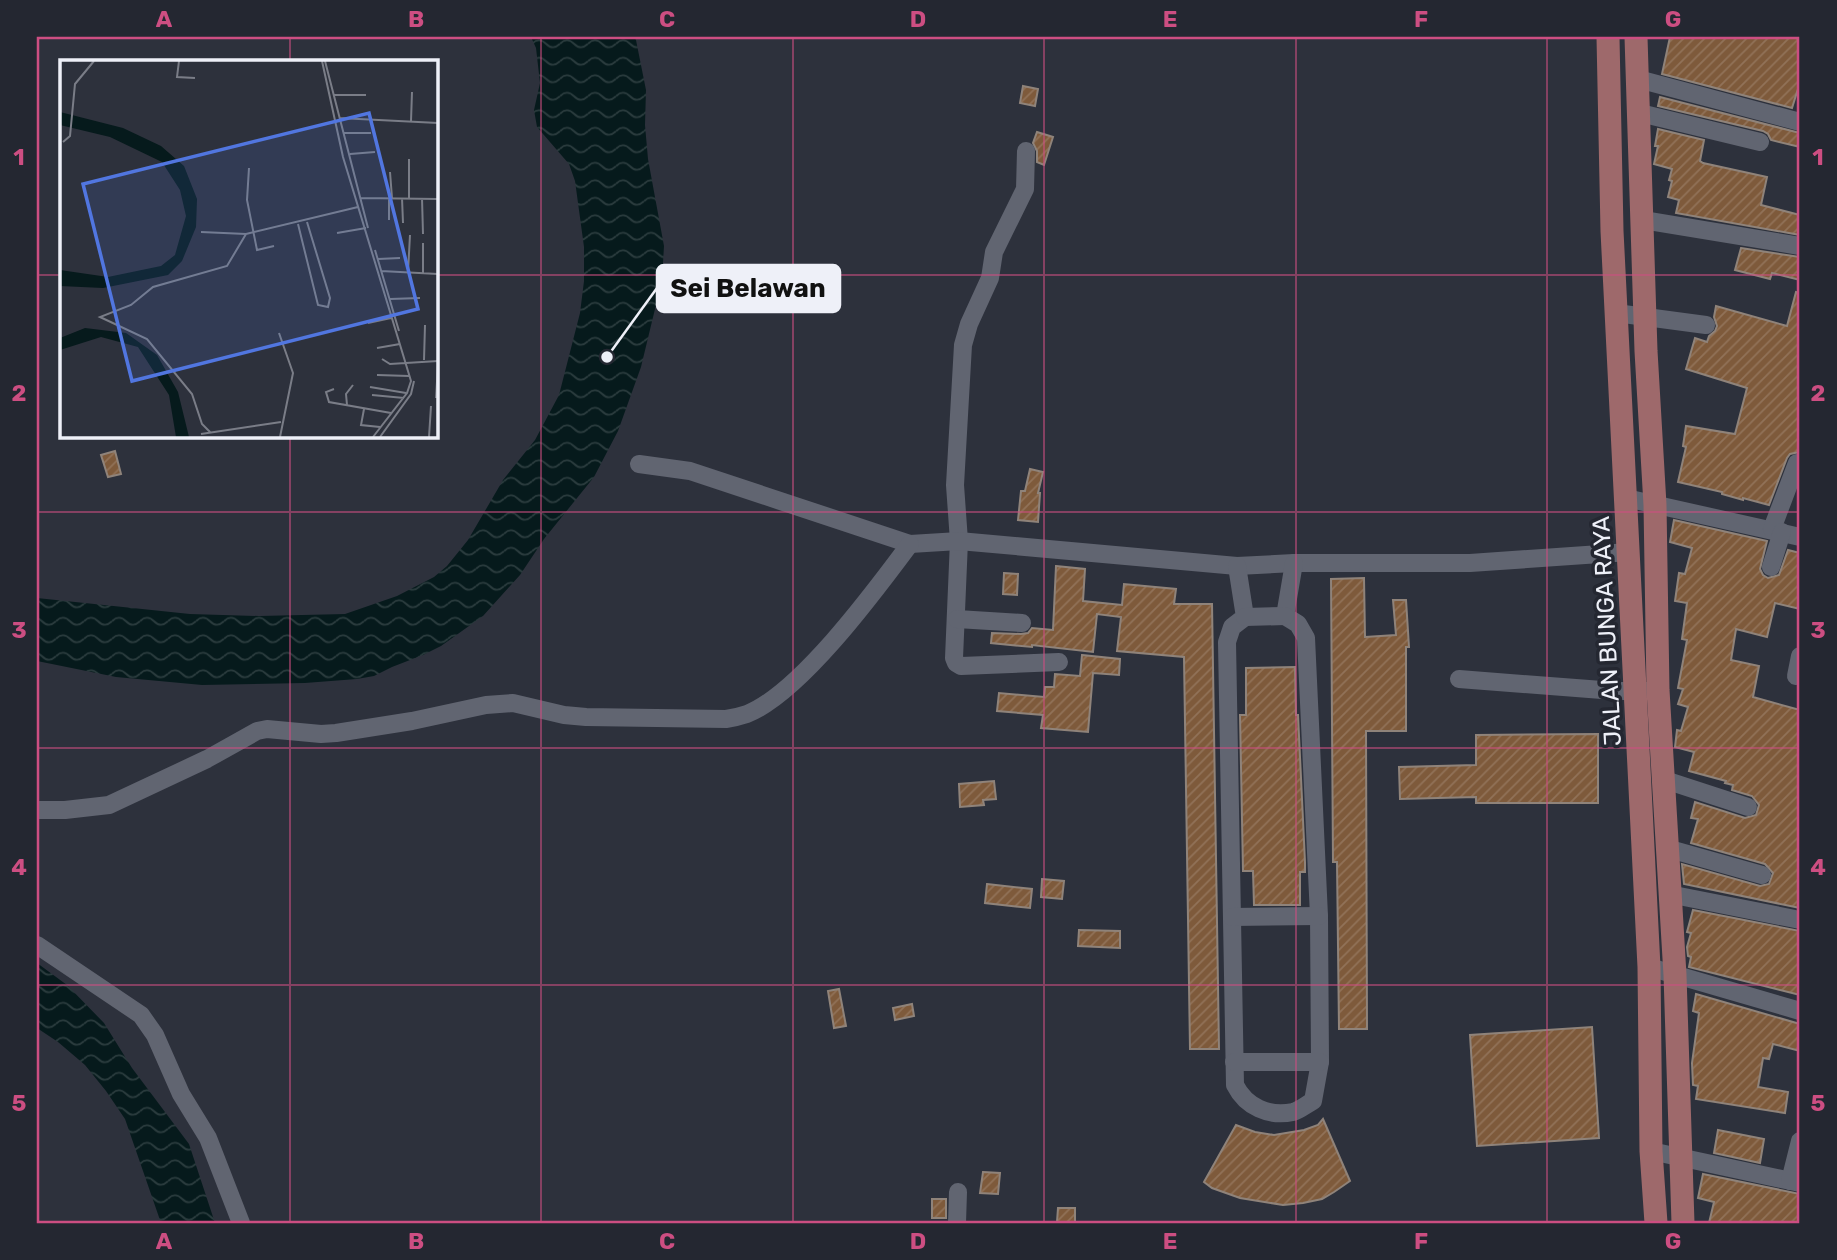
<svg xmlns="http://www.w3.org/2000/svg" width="1837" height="1260" font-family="Rubik,sans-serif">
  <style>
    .water { fill: url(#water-waves) }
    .building { fill: url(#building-hatch); stroke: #8f837a; stroke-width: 2 }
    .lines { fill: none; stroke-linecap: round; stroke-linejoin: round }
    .minor { stroke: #616571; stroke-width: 18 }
    .major { stroke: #9e696b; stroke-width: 23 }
    .grid { fill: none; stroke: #cd4e82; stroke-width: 2; stroke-opacity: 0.55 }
    .labels { text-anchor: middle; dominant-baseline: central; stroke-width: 7; stroke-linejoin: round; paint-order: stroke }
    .street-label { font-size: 24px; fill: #eef0f8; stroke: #242731 }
    .inset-road { fill: none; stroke: #7a7d87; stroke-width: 2 }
    .view { fill: #5176e0; fill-opacity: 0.15; stroke: #5176e0; stroke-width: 3.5 }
    .inset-edge { fill: none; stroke: #eef0f8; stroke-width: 3.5 }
    .leader { fill: none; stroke: #eef0f8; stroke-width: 2.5 }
    .callout-dot { fill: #eef0f8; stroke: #242731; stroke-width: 2.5 }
    .callout { fill: #eef0f8; stroke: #eef0f8; stroke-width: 2.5 }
    .callout-label { font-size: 26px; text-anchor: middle; font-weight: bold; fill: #111 }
    .neatline { fill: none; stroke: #cd4e82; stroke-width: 2.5 }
    .grid-label { font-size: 23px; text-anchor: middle; font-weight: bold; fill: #cd4e82 }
  </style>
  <defs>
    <pattern id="water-waves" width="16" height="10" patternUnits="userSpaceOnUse" patternTransform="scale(1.75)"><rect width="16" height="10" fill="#061a1c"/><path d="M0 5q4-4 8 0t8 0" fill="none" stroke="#2b3c3e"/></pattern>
    <pattern id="building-hatch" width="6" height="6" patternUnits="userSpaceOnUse" patternTransform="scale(1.75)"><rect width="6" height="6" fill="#7e5a3b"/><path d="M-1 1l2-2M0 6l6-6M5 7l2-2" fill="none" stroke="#917258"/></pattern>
  </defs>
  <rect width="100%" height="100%" fill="#2d313c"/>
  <g class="water">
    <polygon points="531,37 634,37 636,40 646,90 645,125 648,159 664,246 662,280 641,367 618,431 594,477 544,539 520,575 483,616 441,646 423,655 392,667 374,676 357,679 305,683 202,685 116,677 37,661 37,598 190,614 259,616 345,614 397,596 434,577 447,566 468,540 503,480 535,440 559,395 580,313 584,281 584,247 575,181 569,164 537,127 534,110 540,83 536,48"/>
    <polygon points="37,963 67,985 104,1023 132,1068 189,1144 215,1223 161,1223 125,1119 106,1091 85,1065 58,1042 37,1028"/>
  </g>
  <g class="building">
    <polygon points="1670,37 1791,37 1800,39 1800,89 1798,89 1792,108 1662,74"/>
    <polygon points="1023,86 1038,89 1035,106 1020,103"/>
    <polygon points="1660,97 1800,133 1800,147 1771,140 1768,134 1763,131 1658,106"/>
    <polygon points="1658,129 1704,140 1700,161 1703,163 1767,177 1761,205 1800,215 1800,235 1676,213 1679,200 1668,197 1672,181 1669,180 1672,169 1654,164 1658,146 1655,146"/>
    <polygon points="1037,132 1053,137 1044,165 1037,162 1037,151 1033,143"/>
    <polygon points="1741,248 1800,257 1800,280 1772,273 1770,279 1735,270"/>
    <polygon points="1796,292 1800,293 1800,452 1790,454 1787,458 1769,505 1743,498 1743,500 1722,494 1722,492 1678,482 1686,447 1683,446 1686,426 1735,434 1747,388 1686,369 1695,338 1707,342 1709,336 1715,331 1717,326 1714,317 1716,306 1787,326"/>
    <polygon points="115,451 121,474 108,477 101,455"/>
    <polygon points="1030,469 1043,472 1038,493 1040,493 1038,522 1018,520 1021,491 1025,491"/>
    <polygon points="1674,520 1767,541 1760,569 1763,575 1768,578 1779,575 1788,550 1800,553 1800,609 1775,603 1767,637 1736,629 1731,660 1759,666 1753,697 1800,710 1800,908 1684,884 1682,864 1760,886 1769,884 1773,873 1765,864 1691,843 1698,819 1691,818 1695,802 1745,818 1756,815 1759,805 1752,796 1732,790 1733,785 1725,783 1726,781 1689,771 1694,752 1675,747 1677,730 1681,731 1688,707 1678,704 1683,689 1678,688 1687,640 1682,639 1687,603 1675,601 1679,573 1685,574 1692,548 1670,542"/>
    <polygon points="1056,566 1085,569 1083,601 1122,605 1124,584 1176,589 1174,604 1212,604 1219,1049 1190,1049 1184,657 1117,651 1121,617 1097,614 1093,652 1032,645 1032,647 991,643 992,633 1021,634 1028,633 1032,628 1053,630"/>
    <polygon points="1004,573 1018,574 1017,595 1003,594"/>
    <polygon points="1364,578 1365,637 1396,635 1393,600 1406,600 1409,647 1406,647 1406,731 1366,731 1367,1029 1339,1029 1337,862 1333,862 1331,579"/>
    <polygon points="1082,655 1120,659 1119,675 1093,673 1088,732 1041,728 1043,715 997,711 999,693 1044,697 1045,687 1054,687 1055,674 1080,676"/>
    <polygon points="1295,667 1296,715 1298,715 1305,862 1305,872 1300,872 1300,905 1254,905 1253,871 1243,871 1240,715 1246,715 1246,668"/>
    <polygon points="1598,734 1598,803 1476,803 1476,797 1400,799 1399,767 1476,765 1476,735"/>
    <polygon points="994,781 996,799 983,800 984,805 960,807 959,784"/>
    <polygon points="1042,879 1064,881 1062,899 1041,897"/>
    <polygon points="987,884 1032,889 1030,908 985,903"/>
    <polygon points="1693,910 1800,931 1800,995 1689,967 1691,957 1688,956 1687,947 1691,933 1687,932"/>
    <polygon points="1079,930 1120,931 1120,948 1078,946"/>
    <polygon points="839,989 846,1026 834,1028 828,991"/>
    <polygon points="1696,994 1800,1024 1800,1051 1773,1044 1769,1059 1763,1058 1758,1087 1788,1092 1785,1113 1696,1099 1698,1086 1693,1085 1692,1063 1699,1013 1693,1011"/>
    <polygon points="912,1004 914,1016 895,1020 893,1008"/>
    <polygon points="1592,1027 1599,1138 1477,1146 1470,1035"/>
    <polygon points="1323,1119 1350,1181 1334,1192 1322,1199 1303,1203 1283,1205 1240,1198 1212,1188 1204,1182 1236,1125 1255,1132 1274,1135 1304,1130 1318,1125"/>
    <polygon points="1718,1130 1764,1139 1760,1163 1714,1153"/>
    <polygon points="983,1172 1000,1173 998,1194 980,1193"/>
    <polygon points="1703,1174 1800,1194 1800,1223 1709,1223 1714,1202 1698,1198"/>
    <rect x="932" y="1199" width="14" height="19"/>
    <polygon points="1058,1208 1075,1208 1075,1223 1057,1222"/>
  </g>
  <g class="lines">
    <g class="minor">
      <polyline points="1638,79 1800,122"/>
      <polyline points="1640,113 1760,142"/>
      <polyline points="1026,151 1025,189 994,252 990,278 969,324 963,345 955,485 959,541 954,658 956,663 961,666 1059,662"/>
      <polyline points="1643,220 1800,246"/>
      <polyline points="1616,313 1706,325"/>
      <polyline points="639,464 690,471 910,544 959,541 1237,566 1294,563 1470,563 1629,552"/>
      <polyline points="1626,498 1800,537"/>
      <polyline points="1772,529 1797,463"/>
      <path d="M1237 566 1245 617 1232 627 1227 642 1235 1085C1246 1107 1269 1117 1293 1112 1300 1110 1307 1104 1313 1101L1320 1062 1319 916 1306 638 1298 624 1285 616 1294 563"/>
      <polyline points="1771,567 1782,532"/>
      <polyline points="1245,617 1285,616"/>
      <polyline points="957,619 1022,623"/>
      <polyline points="1796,676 1800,656"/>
      <polyline points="1459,679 1615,691 1647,691"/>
      <polyline points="1662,779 1748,807"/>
      <path d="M37 810H65L109 805 207 759 257 731 267 729 321 734 336 733 412 721 486 705 513 703 564 715 586 717 726 719C733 718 741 716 747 714 800 693 875 591 910 544"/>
      <polyline points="1666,848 1762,875"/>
      <polyline points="1669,894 1800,920"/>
      <polyline points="1232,917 1319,916"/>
      <polyline points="37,945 141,1015 155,1035 181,1094 208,1138 241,1223"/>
      <polyline points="1649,967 1800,1011"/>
      <polyline points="1234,1062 1320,1062"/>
      <polyline points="1651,1151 1800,1183"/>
      <polyline points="1790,1181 1800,1141"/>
      <polyline points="957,1223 958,1192"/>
    </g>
    <g class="major">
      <polyline points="1608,37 1612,231 1649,967 1651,1151 1656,1223"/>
      <polyline points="1636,37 1646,351 1655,505 1658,690 1675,975 1683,1223"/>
    </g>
  </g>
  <path class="grid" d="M290 37V61M541 37V1223M793 37V1223M1044 37V1223M1296 37V1223M1547 37V1223M37 275H61M436 275H1800M290 436V1223M37 512H1800M37 748H1800M37 985H1800"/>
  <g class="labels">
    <g class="street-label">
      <text transform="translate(1607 631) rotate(-93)">JALAN BUNGA RAYA</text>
    </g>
  </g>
  <g transform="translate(60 60)">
    <rect width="378" height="378" fill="#2d313c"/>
    <path d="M0 52 63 68 101 86 124 106 137 139 136 167 122 201 108 215 43 228 0 226V210L48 217 101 206 115 195 126 156 120 130 102 102 50 77 0 65ZM25 268 66 273 97 295 118 332 129 377H116L109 335 78 287 41 277 0 290V278Z" fill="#061a1c"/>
    <path class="inset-road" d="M119 1 117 17 135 18M262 1 283 97 351 321 347 333 313 377M265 1 308 168M274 35H306M279 58 378 63M351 61 352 32M284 73H311M3 82 10 76 15 24 34 1M290 94 315 92M349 99V138M189 108 187 140 197 190 214 186M330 112 332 138M300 138 378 139M329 138V160M342 138 343 163M362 138 363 174M238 164 258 245 268 247 270 238 247 162M141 172 186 174 298 147M277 173 306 168M315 190 339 271M318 199 340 198M321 211 378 214M348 212 350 175M363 213V183M330 239 360 238M308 263 331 258M219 273 233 313 220 377M317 288 340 284M322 299 330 304 378 301M364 300 365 265M317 315 349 316M310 327 346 333M274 329 266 332 269 342 331 353M312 335 344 338M376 338 378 305M287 345 286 334 293 325M304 349 301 365 320 367M150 372 142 364 132 334 87 279 40 257 71 245 93 227 167 206 186 174M141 374 221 362M320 377 351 334 354 321M369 377 371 346"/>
    <path class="view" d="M309 53 358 249 72 321 23 124Z"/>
    <rect width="378" height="378" class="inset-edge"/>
  </g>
  <path class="leader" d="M607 357L657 288"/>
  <circle class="callout-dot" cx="607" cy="357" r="7"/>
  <rect class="callout" x="657" y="265" width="183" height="47" rx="7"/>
  <g class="callout-label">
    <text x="748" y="297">Sei Belawan</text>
  </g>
  <rect width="1837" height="1260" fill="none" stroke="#242731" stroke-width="77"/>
  <rect x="38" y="38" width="1760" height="1184" class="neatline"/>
  <g class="grid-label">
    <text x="164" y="27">A</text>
    <text x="416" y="27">B</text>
    <text x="667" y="27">C</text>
    <text x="918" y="27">D</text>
    <text x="1170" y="27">E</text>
    <text x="1421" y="27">F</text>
    <text x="1673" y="27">G</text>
    <text x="19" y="165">1</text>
    <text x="1818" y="165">1</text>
    <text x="19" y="401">2</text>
    <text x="1818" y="401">2</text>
    <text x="19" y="638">3</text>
    <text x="1818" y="638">3</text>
    <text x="19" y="875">4</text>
    <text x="1818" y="875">4</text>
    <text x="19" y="1111">5</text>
    <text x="1818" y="1111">5</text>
    <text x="164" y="1249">A</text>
    <text x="416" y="1249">B</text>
    <text x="667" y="1249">C</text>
    <text x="918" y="1249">D</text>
    <text x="1170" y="1249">E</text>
    <text x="1421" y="1249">F</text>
    <text x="1673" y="1249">G</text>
  </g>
</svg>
